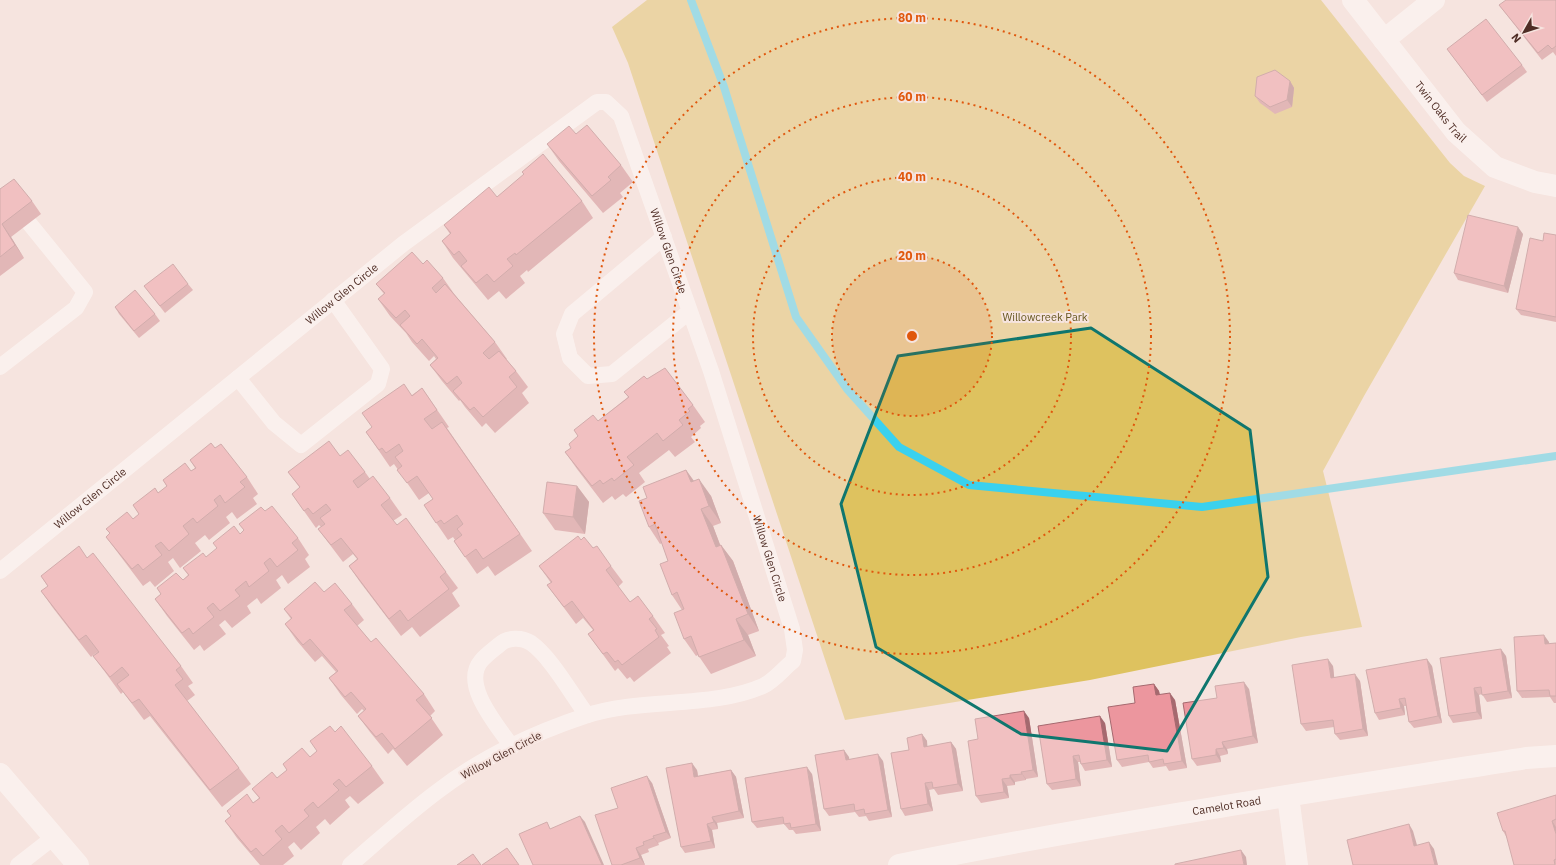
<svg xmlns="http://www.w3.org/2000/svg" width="1556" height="865" font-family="'IBM Plex Sans',sans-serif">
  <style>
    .green { fill: #dec25f }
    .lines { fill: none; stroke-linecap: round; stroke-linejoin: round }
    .stream { stroke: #3ad1ee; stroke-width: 8 }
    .lane { stroke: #fff; stroke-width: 16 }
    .street { stroke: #fff; stroke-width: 22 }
    .secondary { stroke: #fff; stroke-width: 22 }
    .wall { fill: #cb8188 }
    .shaded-wall { fill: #a5696f }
    .building { fill: #ec969e; stroke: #a5696f }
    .marked { fill: none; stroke: #0f766e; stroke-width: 3; stroke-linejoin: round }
    .ring { fill: none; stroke: #e0570d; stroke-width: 2; stroke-dasharray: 2 4 }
    .labels { text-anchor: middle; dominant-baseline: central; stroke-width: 4; stroke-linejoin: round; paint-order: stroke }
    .street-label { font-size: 11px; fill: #4f2d25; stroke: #f6e4df }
    .park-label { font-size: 11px; fill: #665720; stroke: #f6e4df }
    .centre { fill: #e0570d; stroke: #f6e4df; stroke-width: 2 }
    .ring-label { font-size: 12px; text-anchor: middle; font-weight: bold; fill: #e0570d; stroke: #f6e4df; stroke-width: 4; stroke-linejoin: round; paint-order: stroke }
  </style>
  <rect width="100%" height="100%" fill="#f6e4df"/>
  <polygon class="green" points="647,0 1321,0 1450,163 1464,176 1485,186 1364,396 1323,471 1362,627 1301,637 1090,680 845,720 628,63 612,27"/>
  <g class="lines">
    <polyline class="stream" points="691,0 724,87 796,317 847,389 899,447 969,485 1202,507 1556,456"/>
    <g class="lane">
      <polyline points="664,237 572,314 564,334 570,358 588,376 612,374 689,312"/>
      <polyline points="0,367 76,308 85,292 29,223"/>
      <polyline points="238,378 274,423 301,445 378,384 382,369 333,300"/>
      <path id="s1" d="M0 571 403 244 597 102H606L621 116 711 371 792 629 795 650 793 661C784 668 774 681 763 686 711 709 641 697 585 716 534 733 481 758 438 791 407 814 379 840 350 865"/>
      <path d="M512 747C498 726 461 685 481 661 486 655 493 650 499 645 507 637 522 637 531 643 551 657 572 695 587 715"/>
      <polyline points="18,865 54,837"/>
    </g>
    <g class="street">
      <path id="s2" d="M1353 0 1456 132 1495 167 1535 182 1556 186"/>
      <polyline points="1384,40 1434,0"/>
      <polyline points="1288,796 1297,865"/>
      <path id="s3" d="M899 865C1107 823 1317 791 1526 758L1556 756"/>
    </g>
    <polyline class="secondary" points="0,774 78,865"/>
  </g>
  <g class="wall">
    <polygon points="1556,0 1556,56 1553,52 1542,60 1499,5"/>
    <polygon points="1447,49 1522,65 1527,72 1487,102"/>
    <polygon points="1290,81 1294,88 1292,107 1275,114 1260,103 1255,96"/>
    <polygon points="576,134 621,165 633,182 620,193 623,197 603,213 559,161 547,144"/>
    <polygon points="522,172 582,201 593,218 528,272 527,270 520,276 525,283 506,299 499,291 488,300 453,258 442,241 450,234 444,225 497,197 524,175"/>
    <polygon points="0,189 32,201 41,214 11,237 24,258 0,276"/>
    <polygon points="1523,234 1508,293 1458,280 1454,273"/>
    <polygon points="1556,235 1556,322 1521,315 1516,309 1543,241"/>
    <polygon points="423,264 443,278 455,295 495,342 507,359 506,359 516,371 528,387 522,393 529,403 495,433 486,423 482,427 465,407 460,400 459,401 442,381 430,365 436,359 434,356 429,361 412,342 406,333 390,316 378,299 384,294 376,284"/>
    <polygon points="188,284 193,290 165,313 144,286"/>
    <polygon points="115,307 155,314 160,321 139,338 119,314"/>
    <polygon points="647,379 693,405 705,422 700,426 701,428 691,437 695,442 675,457 669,450 639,473 645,482 626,497 623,494 615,500 612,496 603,503 577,469 565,452 571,448 578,436 574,430 598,421 628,397 624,392"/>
    <polygon points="422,388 449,427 447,428 532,551 495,576 488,566 477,574 454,541 455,540 453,537 448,540 424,505 433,499 429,493 419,500 394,464 390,467 366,432 412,395"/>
    <polygon points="215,448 247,477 258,494 253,498 257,504 237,519 232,512 226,517 230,523 209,540 205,535 195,543 201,551 180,568 173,558 168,562 174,571 155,587 150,581 143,586 118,553 106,537 110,534 106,529 133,519 139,514 133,505 158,493 167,487 163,480 191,471 195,468 190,460"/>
    <polygon points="340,456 365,472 370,479 390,498 402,515 393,521 397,525 446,572 458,588 452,593 460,606 420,637 412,627 401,636 360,582 349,566 357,559 353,554 343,562 318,529 321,527 319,525 316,528 292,494 300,488 288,472"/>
    <polygon points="686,470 694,481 711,496 721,523 713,526 720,545 721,545 733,561 759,631 748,635 756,656 711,674 698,655 696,656 684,639 682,610 672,595 668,561 662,543 660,544 649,527 647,498"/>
    <polygon points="577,486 589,502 585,534 555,530 543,513"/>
    <polygon points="265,511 298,538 309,555 305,559 310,567 288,584 282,575 276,580 281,588 261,604 257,598 247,606 251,613 232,628 225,620 219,625 226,634 204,651 200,645 194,650 167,616 155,599 161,594 157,588 183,580 188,575 183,568 206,557 240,534 244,530 239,524"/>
    <polygon points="581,540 593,548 611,566 623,582 618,587 630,602 653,616 665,633 661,635 669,646 667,647 671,653 634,682 630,677 627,679 618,668 615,671 588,634 593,630 583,618 576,624 547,585 551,583 539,566"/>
    <polygon points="87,558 181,666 193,683 188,686 195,695 187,701 239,768 251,784 222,807 150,716 144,720 123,692 121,694 105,672 93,656 97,652 91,657 53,608 41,591 48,587 41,576"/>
    <polygon points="324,592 352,604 364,620 357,626 371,642 424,694 435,711 430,716 443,735 407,766 393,749 388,754 370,732 358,716 364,711 362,709 357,714 341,695 329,678 336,672 322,656 315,662 297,641 285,624 291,619 284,609"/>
    <polygon points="1549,642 1549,644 1556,643 1556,703 1554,703 1550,697 1522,698 1517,691"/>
    <polygon points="1506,656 1512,698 1487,702 1482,694 1479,695 1482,719 1453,723 1449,716 1440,658"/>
    <polygon points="1333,666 1334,677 1360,681 1368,736 1340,740 1335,734 1334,727 1306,731 1301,724"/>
    <polygon points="1432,666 1442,723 1414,728 1409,722 1406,706 1404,706 1405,715 1379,720 1375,713"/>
    <polygon points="1154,684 1159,691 1160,695 1175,700 1187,768 1169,771 1166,766 1153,768 1149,762 1122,767 1117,760 1135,703"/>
    <polygon points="1249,689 1258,743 1227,749 1228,754 1220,756 1221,762 1197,766 1192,759 1217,698"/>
    <polygon points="1029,718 1038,777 1026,779 1026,780 1015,782 1015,785 1007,786 1009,798 981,803 976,796 978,739"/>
    <polygon points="1105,723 1112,767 1085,771 1081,764 1080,762 1078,762 1081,786 1052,790 1047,784 1038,726"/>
    <polygon points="335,732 372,766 384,783 358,804 350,796 345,800 350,807 330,825 325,819 316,827 320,833 301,850 294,842 288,847 294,856 283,865 260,865 237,838 225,821 231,816 227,811 253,803 259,798 252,789 277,778 287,770 283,764 310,757 317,751"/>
    <polygon points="922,734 927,741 927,747 951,742 956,749 963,791 938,795 934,789 929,790 933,811 905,816 901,809 909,750"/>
    <polygon points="849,757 849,759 883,761 892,817 869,821 866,816 859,817 855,812 829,816 824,809"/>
    <polygon points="697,770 698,776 731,770 736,777 744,818 717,823 718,829 712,830 715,848 685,853 681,847"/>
    <polygon points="812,774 821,831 796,834 793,830 789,830 784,824 757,828 752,822"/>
    <polygon points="652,783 671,838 658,843 659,845 648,849 649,852 641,855 645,865 612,865 618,808"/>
    <polygon points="1556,795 1556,865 1507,838 1503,831"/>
  </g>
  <g class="shaded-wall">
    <polygon points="1290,81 1294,88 1292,107 1287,100"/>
    <polygon points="2,224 11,237 24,258 15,245"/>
    <polygon points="1518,227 1523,234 1508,293 1504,286"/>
    <polygon points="686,470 698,487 691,482"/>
    <polygon points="699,479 711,496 721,523 709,506"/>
    <polygon points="577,486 589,502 585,534 573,517"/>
    <polygon points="701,509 713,526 727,563 716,547"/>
    <polygon points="721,545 733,561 759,631 748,614"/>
    <polygon points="736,619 748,635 756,656 744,640"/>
    <polygon points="1544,635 1549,642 1550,651 1545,644"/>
    <polygon points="1501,649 1506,656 1512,698 1508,691"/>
    <polygon points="1328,659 1333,666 1335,685 1331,678"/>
    <polygon points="1427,659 1432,666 1442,723 1438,716"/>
    <polygon points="1355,674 1360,681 1368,736 1363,729"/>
    <polygon points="1244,682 1249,689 1258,743 1253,736"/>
    <polygon points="1154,684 1159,691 1161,702 1156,695"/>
    <polygon points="1474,688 1479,695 1482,719 1477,712"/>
    <polygon points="1170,693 1175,700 1187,768 1182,761"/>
    <polygon points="1399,699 1404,706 1405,715 1401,708"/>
    <polygon points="1024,711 1029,718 1038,777 1033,770"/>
    <polygon points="1100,716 1105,723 1112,767 1107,760"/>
    <polygon points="922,734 927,741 928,754 924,747"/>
    <polygon points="951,742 956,749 963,791 958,784"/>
    <polygon points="1222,742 1227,749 1228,754 1224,748"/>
    <polygon points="1216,749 1220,756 1221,762 1216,755"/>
    <polygon points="844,750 849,757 850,766 846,760"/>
    <polygon points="878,754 883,761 892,817 888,810"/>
    <polygon points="1073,756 1078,762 1081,786 1076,779"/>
    <polygon points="692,763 697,770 699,784 694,777"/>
    <polygon points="807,767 812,774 821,831 816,824"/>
    <polygon points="731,770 736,777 744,818 739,811"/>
    <polygon points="1021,772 1026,779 1026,780 1022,774"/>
    <polygon points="1010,775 1015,782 1015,785 1010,778"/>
    <polygon points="647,776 652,783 671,838 666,832"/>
    <polygon points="1002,779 1007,786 1009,798 1004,792"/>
    <polygon points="925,783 929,790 933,811 928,804"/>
    <polygon points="580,816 585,822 604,865 602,865"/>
    <polygon points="712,817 717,823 718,829 714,822"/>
    <polygon points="1552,821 1556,827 1556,834"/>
    <polygon points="707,824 712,830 715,848 711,841"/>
    <polygon points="1409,824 1413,831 1419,852 1414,846"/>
    <polygon points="653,836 658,843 659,845 654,838"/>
    <polygon points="1429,842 1434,849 1438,865 1435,865"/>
    <polygon points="636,848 641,855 645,865 640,858"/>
    <polygon points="1241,850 1246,857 1247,865 1244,865"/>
  </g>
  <g class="building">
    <polygon points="1506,0 1556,0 1556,46 1552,49 1548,45 1538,53 1499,5"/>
    <polygon points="1486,19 1522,65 1482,95 1447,49"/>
    <polygon points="1275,70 1290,81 1287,100 1270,107 1255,96 1257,77"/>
    <polygon points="587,125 621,165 608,177 611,180 592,196 547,144 569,126 576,134"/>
    <polygon points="543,154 582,201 516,255 515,253 507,259 513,266 494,282 487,274 476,283 461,266 467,261 459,251 454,255 442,241 451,233 444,225 489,187 497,197 524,174 522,172"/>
    <polygon points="14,179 32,201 2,224 15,245 0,257 0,189"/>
    <polygon points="1468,215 1518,227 1504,286 1454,273"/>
    <polygon points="1544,233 1556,235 1556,317 1516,309 1530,238 1543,241"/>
    <polygon points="412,252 423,264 427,260 443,278 432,288 436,293 445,284 495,342 483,353 489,359 499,351 516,371 509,377 517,387 483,417 474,407 470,410 453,391 462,383 457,376 447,384 430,365 438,358 422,339 417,344 400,325 410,316 405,310 396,318 378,299 385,293 376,284"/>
    <polygon points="173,264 188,284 160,306 144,286"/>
    <polygon points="135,290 155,314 134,331 115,307"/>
    <polygon points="665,368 693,405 688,409 690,411 679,420 683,425 663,441 657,433 627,457 634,465 614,481 612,478 603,484 600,480 592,486 565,452 571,448 569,444 578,436 574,430 593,415 598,421 629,397 624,392 644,376 647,379"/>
    <polygon points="404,384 412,396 422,388 437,410 424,419 432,429 442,422 520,534 483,559 476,549 465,557 454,541 462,535 457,529 463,524 457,515 444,524 441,520 436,523 424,505 433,499 417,476 407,483 397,470 402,466 395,457 403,451 399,444 386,453 382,448 379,450 366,432 372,427 362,413"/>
    <polygon points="329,441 340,456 348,450 365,472 353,481 358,488 373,476 390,498 381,505 397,525 406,518 446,572 440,577 449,589 408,621 400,610 389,619 349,566 358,559 341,538 331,545 318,529 325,524 320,518 331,510 326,504 313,514 308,508 304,511 292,494 300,487 288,472"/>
    <polygon points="211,443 215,448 221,444 247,477 240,482 245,487 225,503 220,495 214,500 218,506 197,523 193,518 183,526 189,534 169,551 161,542 155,546 162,555 143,570 138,564 132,569 106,537 110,533 106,529 127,512 133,519 139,514 133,505 155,488 158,493 167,486 163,480 185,463 191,471 196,468 190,460"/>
    <polygon points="686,470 691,482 699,479 709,506 701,509 716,547 721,545 748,614 736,619 744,640 699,657 691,636 684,639 674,613 684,609 677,592 672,595 660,564 668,561 655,524 649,527 639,501 647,498 643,487"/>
    <polygon points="547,482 577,486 573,517 543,513"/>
    <polygon points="272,506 298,538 292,543 298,550 277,567 270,558 264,563 269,571 249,587 246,581 235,590 240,596 220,611 213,603 207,608 214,617 193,634 189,628 182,633 155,599 161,594 157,588 176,573 183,580 189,575 183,568 203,553 206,557 217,548 213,543 234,526 240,534 244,530 239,524 261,507 265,511"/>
    <polygon points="578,536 581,540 584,537 593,548 597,546 611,566 606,570 630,602 638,596 653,616 649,619 657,629 655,630 659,637 622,665 618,660 615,662 607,652 603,654 588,634 594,630 572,601 564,607 547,585 552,582 539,566"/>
    <polygon points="79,546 87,558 93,553 181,666 176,670 183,679 175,685 239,768 210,790 139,699 132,703 117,684 129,675 122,667 110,677 93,656 99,652 86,635 79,640 41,591 48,586 41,576"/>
    <polygon points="315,582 324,592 335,583 352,604 344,610 371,642 376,638 424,694 416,700 432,718 395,749 382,733 376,737 358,716 366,709 351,692 345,697 329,678 338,671 310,639 303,645 285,624 292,618 284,609"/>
    <polygon points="1544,635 1545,644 1556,643 1556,696 1550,696 1549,690 1517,691 1514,637"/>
    <polygon points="1501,649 1508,691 1482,695 1481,687 1474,688 1477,712 1449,716 1440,658"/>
    <polygon points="1328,659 1331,678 1355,674 1363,729 1335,734 1333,720 1301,724 1292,665"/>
    <polygon points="1427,659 1438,716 1409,722 1405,698 1399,699 1401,708 1375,713 1366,670"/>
    <polygon points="1244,682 1253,736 1222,742 1224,748 1216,749 1216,755 1192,759 1183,703 1217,698 1215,686"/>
    <polygon points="1154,684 1156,695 1170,693 1182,761 1164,764 1163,759 1149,762 1148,755 1117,760 1108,707 1135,703 1133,687"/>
    <polygon points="1024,711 1033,770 1021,772 1022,774 1010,775 1010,778 1002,779 1004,792 976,796 968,741 978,739 975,719"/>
    <polygon points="1100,716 1107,760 1081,764 1079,755 1073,756 1076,779 1047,784 1038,726"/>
    <polygon points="330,726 335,732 341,726 372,766 346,787 339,779 333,784 339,790 318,808 313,802 304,810 309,816 289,833 282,825 275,831 282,839 263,856 256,848 251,852 225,821 231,816 227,811 247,794 253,803 260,798 252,789 272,772 277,778 287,770 283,764 302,748 310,757 317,751 310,741"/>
    <polygon points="922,734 924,747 951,742 958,784 933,788 932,782 925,783 928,804 901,809 891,753 909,750 907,738"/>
    <polygon points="844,750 846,760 878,754 888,810 865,814 864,809 855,811 854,804 824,809 815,755"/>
    <polygon points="692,763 694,777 731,770 739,811 712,817 714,822 707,824 711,841 681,847 666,768"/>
    <polygon points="807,767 816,824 791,828 790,823 784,824 783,817 752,822 745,778"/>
    <polygon points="647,776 666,832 653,836 654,838 643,842 644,845 636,848 640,858 621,865 612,865 595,815 618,808 611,788"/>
    <polygon points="1556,795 1556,819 1552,821 1556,834 1556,859 1554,860 1555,865 1514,865 1505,831 1503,831 1497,813"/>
    <polygon points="580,816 602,865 533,865 519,834 547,822 550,829"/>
    <polygon points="1409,824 1414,846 1429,842 1435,865 1353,865 1347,840"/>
    <polygon points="507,848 519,865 482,865"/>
    <polygon points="1241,850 1244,865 1175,865 1175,864"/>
    <polygon points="473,854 481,865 457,865"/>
  </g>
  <path d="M0 0H1556V865H0ZM1091 328 1250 430 1268 577 1167 751 1021 734 876 647 841 504 898 356Z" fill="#f6e4df" fill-opacity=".55" fill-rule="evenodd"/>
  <path class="marked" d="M1091 328 1250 430 1268 577 1167 751 1021 734 876 647 841 504 898 356Z"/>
  <circle cx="912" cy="336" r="80" fill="#e0570d" fill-opacity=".12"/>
  <g class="ring">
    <circle cx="912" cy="336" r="80"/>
    <circle cx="912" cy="336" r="159"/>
    <circle cx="912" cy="336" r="239"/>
    <circle cx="912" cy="336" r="318"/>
  </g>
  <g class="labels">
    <g class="street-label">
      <text stroke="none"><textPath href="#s2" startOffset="142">Twin Oaks Trail</textPath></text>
      <text stroke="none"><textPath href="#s1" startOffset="932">Willow Glen Circle</textPath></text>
      <text stroke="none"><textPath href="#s1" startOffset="440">Willow Glen Circle</textPath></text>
      <text stroke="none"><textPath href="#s1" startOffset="116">Willow Glen Circle</textPath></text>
      <text stroke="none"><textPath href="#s1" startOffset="1256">Willow Glen Circle</textPath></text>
      <text transform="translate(501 755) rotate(-28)">Willow Glen Circle</text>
      <text stroke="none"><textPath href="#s3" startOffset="333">Camelot Road</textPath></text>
    </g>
    <g class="park-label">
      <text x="1045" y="317">Willowcreek Park</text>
    </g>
  </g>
  <circle cx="912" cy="336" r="6" class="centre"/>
  <g class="ring-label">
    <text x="912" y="22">80 m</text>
    <text x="912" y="101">60 m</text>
    <text x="912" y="181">40 m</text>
    <text x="912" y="260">20 m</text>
  </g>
  <g transform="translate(1524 32) rotate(231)" stroke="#f6e4df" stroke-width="3" paint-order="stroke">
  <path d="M0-3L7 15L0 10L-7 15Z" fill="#4f2d25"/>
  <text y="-6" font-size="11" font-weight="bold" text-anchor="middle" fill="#4f2d25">N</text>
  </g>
</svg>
